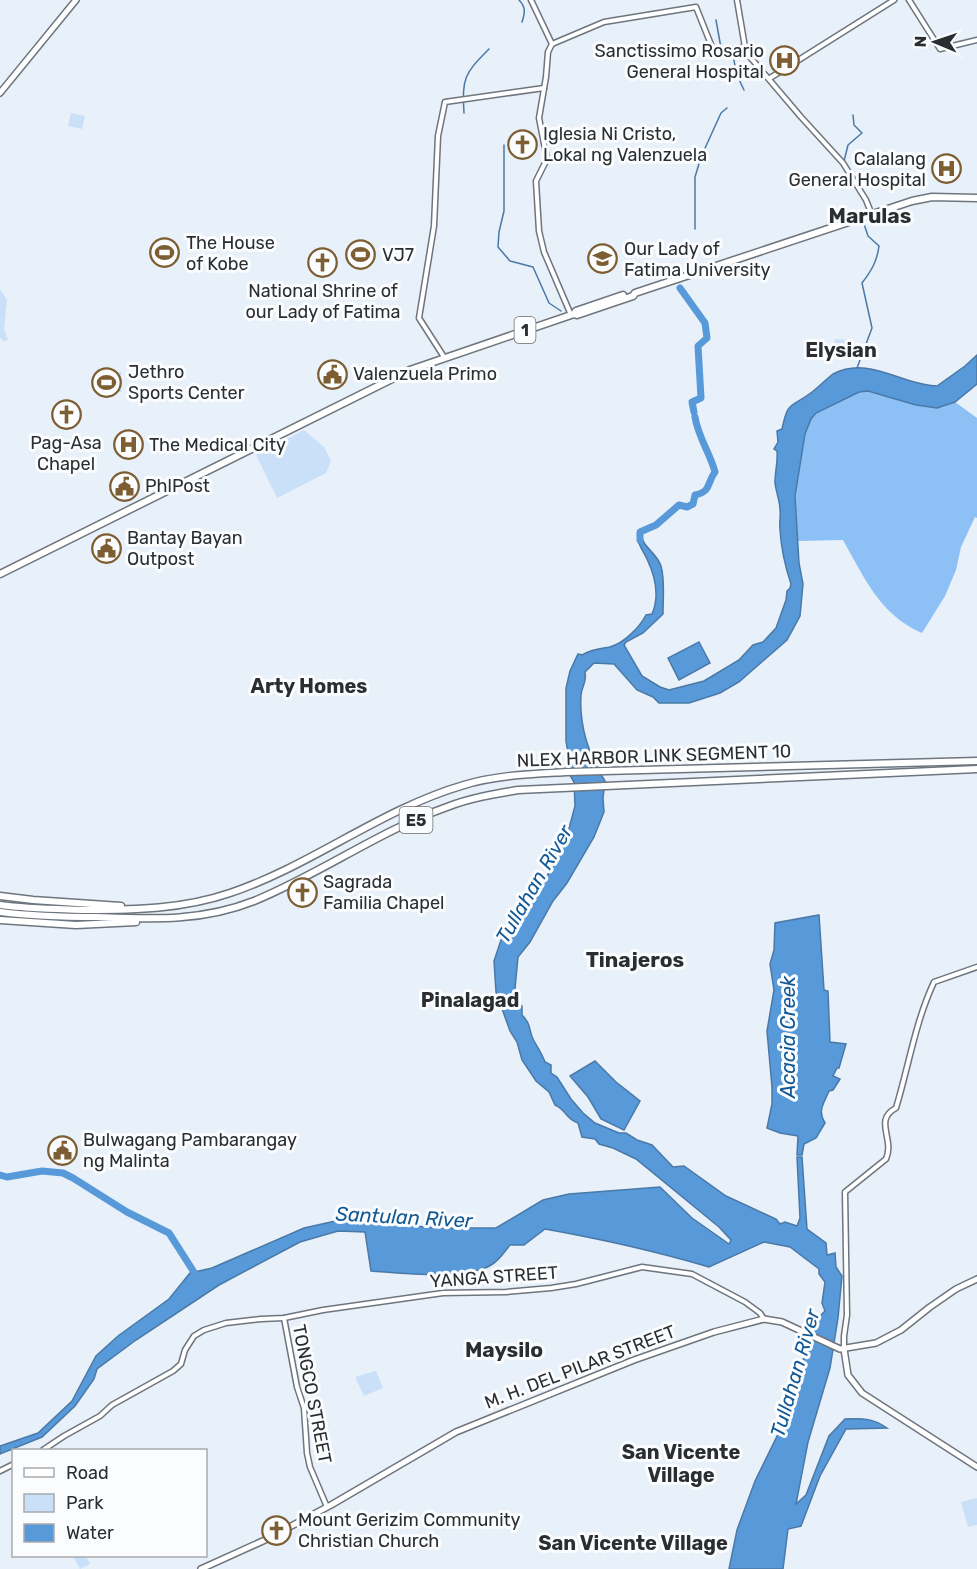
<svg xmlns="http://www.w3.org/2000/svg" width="977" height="1569" font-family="Rubik,sans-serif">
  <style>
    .green { fill: #cae0f8 }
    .forest { fill: #8dc1f6 }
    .water { fill: #5899d9; stroke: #4a79a7; stroke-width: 1.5 }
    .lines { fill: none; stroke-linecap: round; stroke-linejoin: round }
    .stream { stroke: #4a79a7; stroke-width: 1.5 }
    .river { stroke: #5899d9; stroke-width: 7 }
    .minor-casing { stroke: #6e757d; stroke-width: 7 }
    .major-casing { stroke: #6e757d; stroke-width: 8 }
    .highway-casing { stroke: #6e757d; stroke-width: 9 }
    .minor { stroke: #fff; stroke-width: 4 }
    .major { stroke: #fff; stroke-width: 5 }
    .highway { stroke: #fff; stroke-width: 6 }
    .labels { text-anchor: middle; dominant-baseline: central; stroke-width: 6; stroke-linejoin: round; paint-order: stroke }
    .shield { fill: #fbfcfe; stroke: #696c6e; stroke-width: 1.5 }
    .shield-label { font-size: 16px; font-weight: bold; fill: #2b2e31 }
    .poi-label { font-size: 18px; fill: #2b2e31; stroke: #fbfcfe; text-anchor: start }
    .street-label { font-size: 18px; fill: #2b2e31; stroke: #fbfcfe }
    .neighbourhood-label { font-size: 20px; font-weight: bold; fill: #2b2e31; stroke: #fbfcfe }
    .water-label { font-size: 20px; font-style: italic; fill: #125894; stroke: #fbfcfe }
    .quarter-label { font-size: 21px; font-weight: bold; fill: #2b2e31; stroke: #fbfcfe }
  </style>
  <rect width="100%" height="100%" fill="#e8f0f9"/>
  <g class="green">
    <polygon points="71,113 85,116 82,129 68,126"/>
    <polygon points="359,243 372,256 362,266 350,253"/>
    <polygon points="0,289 7,300 4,329 8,340 4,341 0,338"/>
    <polygon points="835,339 850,340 849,350 834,348"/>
    <polygon points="94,372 121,372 121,392 93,391"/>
    <polygon points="304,430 324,447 331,461 326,473 277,498 256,455"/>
    <polygon points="376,1371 383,1388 364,1396 355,1377"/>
    <polygon points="977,1498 977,1525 968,1527 961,1502"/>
    <polygon points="73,1556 86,1556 90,1564 80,1569"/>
  </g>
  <path class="forest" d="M868 391 916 405 937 408 955 402 977 418V518L975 517 961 547 956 570 945 596 922 633C880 615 864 577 843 540L798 541 795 496 805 434 811 419 816 413 835 403 859 392Z"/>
  <g class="water">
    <path d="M977 355V384L955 402 937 408 916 405 868 391 859 392 816 413 811 419 805 434 795 496 799 563 803 584 800 616 787 640 739 682 720 693 689 703H659L653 697 637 690 614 664 594 663 585 672C587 683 582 685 581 695 579 725 589 757 605 781L603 798 604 812 594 837 567 883 553 901 530 942 518 957 514 999 522 1006V1015C532 1025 528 1030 534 1041 538 1048 542 1054 545 1062L551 1065V1073L557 1077 571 1099 583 1113 595 1123 619 1133H626L637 1140 652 1145 673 1167 684 1166 726 1196 776 1219 780 1224 785 1222 797 1226 800 1218 797 1157H802L807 1229 826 1243 827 1255 835 1253 836 1267 842 1276 838 1318 830 1368 808 1442 796 1504 806 1495 829 1436 845 1419C861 1418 873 1418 887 1428L846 1429 820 1476 801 1526 788 1529 783 1569H729L737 1530 755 1481 785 1420 812 1330 819 1322V1317L825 1311 822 1303 825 1282 819 1274V1269L790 1247 764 1242 709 1267C655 1251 601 1239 545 1229L524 1245H510C505 1251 499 1261 491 1265 465 1281 401 1273 371 1271L365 1232 338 1231 300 1242 219 1285 136 1340 97 1369 94 1379 75 1406 42 1437 0 1454V1446L38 1433 72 1401 96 1356 118 1336 169 1299 190 1273 212 1268 304 1228 340 1220 440 1228H496L543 1200 569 1194 660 1187 692 1218 729 1244 731 1240 719 1227 636 1159 613 1148 599 1144 595 1139 582 1137 578 1123C565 1119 566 1109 555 1105L549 1092 536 1081 522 1060 517 1042 510 1031 496 992 494 961 501 940 512 921 552 869 567 836 575 806 574 782 568 772 570 765 566 741V688L570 671 578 654 582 655C592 649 599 649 610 647 624 643 639 628 646 615L652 614C660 596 655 576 647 559 643 550 636 543 638 532L641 534C642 547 657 553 661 566 665 580 663 598 663 614L661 616 643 633 626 642 624 645 642 676 660 687 669 690 704 681 739 660 753 645 763 642 776 628 786 600 787 591 790 588 791 584C785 566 781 548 780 529 779 523 781 516 780 510 780 501 776 492 775 483 775 471 778 462 777 451L774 449 778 442 777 431 782 429C788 400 790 409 812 392 819 387 826 379 833 374 869 355 901 385 937 386L965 366Z"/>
    <polygon points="699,642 710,663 679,680 668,658"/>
    <path d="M819 915 824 990 828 991 830 1042 846 1044 839 1068H837L833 1076 840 1079 833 1090 829 1091C824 1103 817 1111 825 1123L816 1138 804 1144 802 1155H797L798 1136 780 1133 767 1128 772 1104V1087L767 1031 774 990 770 964 774 950 775 923Z"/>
    <polygon points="595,1061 616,1082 640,1101 624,1130 601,1119 588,1097 570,1076"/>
  </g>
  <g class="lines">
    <g class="stream">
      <path d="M519 0C526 7 525 13 522 22"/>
      <polyline points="716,20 721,48"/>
      <polyline points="733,53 736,73 744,90"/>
      <path d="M464 113C462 78 464 74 489 49"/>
      <polyline points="504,145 504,211 499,232 498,247 510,261 533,267 549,303 561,311"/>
      <polyline points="844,161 848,145 862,133 854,125 853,115"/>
      <polyline points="695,229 695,177 701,157 721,113 727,108"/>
      <path d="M857 368 872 328 862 283C872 270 877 261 879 246L868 236 864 224"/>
    </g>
    <g class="river">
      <polyline points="680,288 705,323 707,338 698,346 701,398 692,402 694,412"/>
      <path d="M640 540V532L656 525 679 505 687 507 693 504 695 495C712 491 706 484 715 472 710 453 698 437 695 417"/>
      <polyline points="0,1175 7,1177 42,1171 63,1173 73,1178 127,1212 169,1233 199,1280"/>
    </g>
    <defs>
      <g id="minor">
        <polyline points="531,0 552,44"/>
        <polyline points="737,0 745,47 750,57 801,117 843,163 866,200 872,215"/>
        <polyline points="909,0 940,49 977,40"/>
        <polyline points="552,44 548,52 546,77 539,118 547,159 536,181 539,231 544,252 571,315"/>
        <polyline points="552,44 604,22 696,7 714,52 745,47"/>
        <polyline points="770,78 894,0"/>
        <polyline points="444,357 419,318 434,226 438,136 445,102 544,88"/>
        <polyline points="284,1318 297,1387 304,1408 307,1453 310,1467 327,1507"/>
        <path d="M844 1349V1336L847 1315 845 1192 886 1159C895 1139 873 1120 896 1108 909 1065 915 1023 934 982L977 967"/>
        <polyline points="43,1450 64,1436 100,1416 112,1405 173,1371 181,1364 185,1350 194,1336 204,1330 226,1323 261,1319 284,1318 323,1310 443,1293 506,1292 551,1288 576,1284 642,1267 692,1274 745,1302 760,1313 764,1319"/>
        <polyline points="0,1471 14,1464"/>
      </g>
      <g id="major">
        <polyline points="0,93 76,0"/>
        <polyline points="844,1349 848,1375 862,1393 977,1467"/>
        <polyline points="201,1569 265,1540 331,1505 456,1432 634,1360 714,1332 764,1319 782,1322 840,1349 876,1343 901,1330 930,1307 956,1289 977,1279"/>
      </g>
      <g id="highway">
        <polyline points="574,314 576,311 623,295"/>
        <polyline points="0,574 410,370 574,314 577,315 633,296 635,293 912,201 932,197 977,198"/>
        <polyline points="0,896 33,900 121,906"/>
        <path d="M0 905C28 909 57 909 86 910 135 910 183 909 230 893 311 866 381 809 464 785 497 775 533 774 567 772L977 761"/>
        <path d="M0 912C32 916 64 917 96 917 151 919 201 922 254 901 320 874 379 831 447 807 470 798 494 794 518 790L977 769"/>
        <polyline points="0,920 76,925 136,922"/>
      </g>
    </defs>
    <use href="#minor" class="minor-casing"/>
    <use href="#major" class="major-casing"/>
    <use href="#highway" class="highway-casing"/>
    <use href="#minor" class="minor"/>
    <use href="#major" class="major"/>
    <use href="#highway" class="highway"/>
  </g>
  <defs>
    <symbol id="hospital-ring" viewBox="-11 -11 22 22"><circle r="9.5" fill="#fbfcfe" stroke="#7c5e32" stroke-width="1.5"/><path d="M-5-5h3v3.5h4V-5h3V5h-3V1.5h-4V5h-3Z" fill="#7c5e32"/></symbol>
    <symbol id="church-ring" viewBox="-11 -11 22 22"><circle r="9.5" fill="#fbfcfe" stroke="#7c5e32" stroke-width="1.5"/><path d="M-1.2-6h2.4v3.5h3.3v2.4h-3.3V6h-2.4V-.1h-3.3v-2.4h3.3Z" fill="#7c5e32"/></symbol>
    <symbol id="stadium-ring" viewBox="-11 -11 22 22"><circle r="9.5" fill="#fbfcfe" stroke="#7c5e32" stroke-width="1.5"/><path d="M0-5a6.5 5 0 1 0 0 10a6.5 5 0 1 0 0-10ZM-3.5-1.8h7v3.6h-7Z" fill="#7c5e32"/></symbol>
    <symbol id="university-ring" viewBox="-11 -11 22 22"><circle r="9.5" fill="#fbfcfe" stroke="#7c5e32" stroke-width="1.5"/><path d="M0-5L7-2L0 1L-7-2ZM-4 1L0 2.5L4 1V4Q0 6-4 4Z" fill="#7c5e32"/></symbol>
    <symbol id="civic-ring" viewBox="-11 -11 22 22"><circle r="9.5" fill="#fbfcfe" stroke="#7c5e32" stroke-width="1.5"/><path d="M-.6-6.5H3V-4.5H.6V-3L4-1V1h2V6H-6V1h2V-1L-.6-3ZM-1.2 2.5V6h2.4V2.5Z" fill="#7c5e32"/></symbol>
  </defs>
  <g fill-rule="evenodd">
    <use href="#hospital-ring" x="768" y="44" width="33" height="33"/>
    <use href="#church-ring" x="506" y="128" width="33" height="33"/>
    <use href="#hospital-ring" x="930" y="152" width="33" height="33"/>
    <use href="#stadium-ring" x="148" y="236" width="33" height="33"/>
    <use href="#stadium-ring" x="344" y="238" width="33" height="33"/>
    <use href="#university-ring" x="586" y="242" width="33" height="33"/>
    <use href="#church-ring" x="306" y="246" width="33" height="33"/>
    <use href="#civic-ring" x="316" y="358" width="33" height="33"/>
    <use href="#stadium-ring" x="90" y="366" width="33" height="33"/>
    <use href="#church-ring" x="50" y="398" width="33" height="33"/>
    <use href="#hospital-ring" x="112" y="428" width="33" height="33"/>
    <use href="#civic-ring" x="108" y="470" width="33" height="33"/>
    <use href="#civic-ring" x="90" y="532" width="33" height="33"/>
    <use href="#church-ring" x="286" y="876" width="33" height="33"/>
    <use href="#civic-ring" x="46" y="1134" width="33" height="33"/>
    <use href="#church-ring" x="260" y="1514" width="33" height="33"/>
  </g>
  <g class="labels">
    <g class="shield">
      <rect x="514.5" y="317" width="21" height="26" rx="4.5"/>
      <rect x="399.5" y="807" width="33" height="26" rx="4.5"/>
    </g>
    <g class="shield-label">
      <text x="525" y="330">1</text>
      <text x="416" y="820">E5</text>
    </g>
    <g class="poi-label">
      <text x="764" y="51" text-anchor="end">Sanctissimo Rosario<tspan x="764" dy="21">General Hospital</tspan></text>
      <text x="543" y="134">Iglesia Ni Cristo,<tspan x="543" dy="21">Lokal ng Valenzuela</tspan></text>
      <text x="926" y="159" text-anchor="end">Calalang<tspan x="926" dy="21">General Hospital</tspan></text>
      <text x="186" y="243">The House<tspan x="186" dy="21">of Kobe</tspan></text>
      <text x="624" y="249">Our Lady of<tspan x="624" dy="21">Fatima University</tspan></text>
      <text x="382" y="255">VJ7</text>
      <text x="323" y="291" text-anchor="middle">National Shrine of<tspan x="323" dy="21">our Lady of Fatima</tspan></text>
      <text x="128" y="372">Jethro<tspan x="128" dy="21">Sports Center</tspan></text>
      <text x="353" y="374">Valenzuela Primo</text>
      <text x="66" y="443" text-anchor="middle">Pag-Asa<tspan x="66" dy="21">Chapel</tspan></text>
      <text x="149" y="445">The Medical City</text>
      <text x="145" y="486">PhlPost</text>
      <text x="127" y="538">Bantay Bayan<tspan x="127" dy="21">Outpost</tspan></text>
      <text x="323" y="882">Sagrada<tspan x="323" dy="21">Familia Chapel</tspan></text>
      <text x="83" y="1140">Bulwagang Pambarangay<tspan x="83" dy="21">ng Malinta</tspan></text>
      <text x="298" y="1520">Mount Gerizim Community<tspan x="298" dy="21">Christian Church</tspan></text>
    </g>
    <g class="street-label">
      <text transform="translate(654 756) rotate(-2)">NLEX HARBOR LINK SEGMENT 10</text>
      <text transform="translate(494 1277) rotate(-4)">YANGA STREET</text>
      <text transform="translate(580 1367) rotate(-21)">M. H. DEL PILAR STREET</text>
      <text transform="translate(312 1394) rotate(79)">TONGCO STREET</text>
    </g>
    <g class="neighbourhood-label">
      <text x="841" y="350">Elysian</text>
      <text x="309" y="686">Arty Homes</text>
      <text x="470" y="1000">Pinalagad</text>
      <text x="681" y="1452">San Vicente<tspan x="681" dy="23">Village</tspan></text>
      <text x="633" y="1543">San Vicente Village</text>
    </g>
    <g class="water-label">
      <text transform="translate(534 884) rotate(-60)">Tullahan River</text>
      <text transform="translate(788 1037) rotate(-90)">Acacia Creek</text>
      <text transform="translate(404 1217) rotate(3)">Santulan River</text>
      <text transform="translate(795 1373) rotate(-74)">Tullahan River</text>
    </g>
    <g class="quarter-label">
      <text x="870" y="215">Marulas</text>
      <text x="635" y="959">Tinajeros</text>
      <text x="504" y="1349">Maysilo</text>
    </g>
  </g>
  <rect x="12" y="1449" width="195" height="108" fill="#fbfcfe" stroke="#a8aaac" stroke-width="1.5"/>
  <rect x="24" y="1468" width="30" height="9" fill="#ffffff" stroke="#a8aaac" stroke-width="1.5"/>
  <text x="66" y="1479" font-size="18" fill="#2b2e31">Road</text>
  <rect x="24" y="1494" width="30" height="18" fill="#cae0f8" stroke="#a8aaac" stroke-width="1.5"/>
  <text x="66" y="1509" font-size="18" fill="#2b2e31">Park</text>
  <rect x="24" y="1524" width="30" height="18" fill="#5899d9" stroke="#a8aaac" stroke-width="1.5"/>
  <text x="66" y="1539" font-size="18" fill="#2b2e31">Water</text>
  <g transform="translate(935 42) rotate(272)" stroke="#fbfcfe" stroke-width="4.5" paint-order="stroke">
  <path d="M0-4.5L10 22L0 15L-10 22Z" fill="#2b2e31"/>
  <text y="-9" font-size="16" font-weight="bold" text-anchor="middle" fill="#2b2e31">N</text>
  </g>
</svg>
